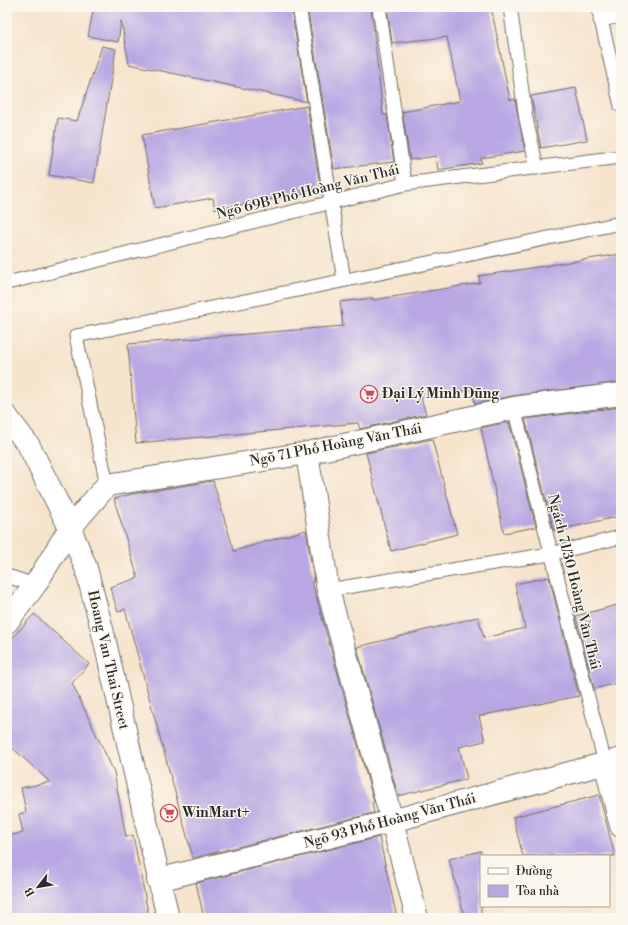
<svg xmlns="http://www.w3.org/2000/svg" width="628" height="925" font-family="'Libre Bodoni',serif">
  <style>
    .building { fill: #b8a7e3 }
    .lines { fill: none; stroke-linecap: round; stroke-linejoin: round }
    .lane-casing { stroke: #726c64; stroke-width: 15 }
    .street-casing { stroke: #726c64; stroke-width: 24 }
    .lane { stroke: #fff; stroke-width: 13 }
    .street { stroke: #fff; stroke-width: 22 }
    .labels { text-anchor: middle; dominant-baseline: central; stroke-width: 3; stroke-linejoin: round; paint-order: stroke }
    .street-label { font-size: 14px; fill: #2b2b2b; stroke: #fbf7ec }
    .poi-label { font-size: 14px; font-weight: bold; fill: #2b2b2b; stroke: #fbf7ec; text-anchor: start }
  </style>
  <rect width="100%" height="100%" fill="#fbf7ec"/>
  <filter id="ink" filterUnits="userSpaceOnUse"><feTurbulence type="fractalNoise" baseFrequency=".025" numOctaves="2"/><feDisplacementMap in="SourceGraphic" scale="8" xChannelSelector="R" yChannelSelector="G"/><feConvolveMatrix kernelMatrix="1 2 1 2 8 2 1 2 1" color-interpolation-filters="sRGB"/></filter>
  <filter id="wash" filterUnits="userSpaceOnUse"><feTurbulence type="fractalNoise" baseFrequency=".012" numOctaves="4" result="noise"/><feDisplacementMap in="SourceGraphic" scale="16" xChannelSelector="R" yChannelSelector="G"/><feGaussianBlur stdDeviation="0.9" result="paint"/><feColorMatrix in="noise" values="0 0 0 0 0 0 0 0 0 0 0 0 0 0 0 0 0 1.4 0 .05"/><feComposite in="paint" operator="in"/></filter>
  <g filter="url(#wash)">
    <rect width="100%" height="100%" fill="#f6e4cd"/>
    <g id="blocks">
      <g class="building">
        <polygon points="94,7 295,7 292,14 307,102 129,64 121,21 118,42 88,36"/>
        <polygon points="305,7 371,7 383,115 387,115 394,162 334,169 308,12"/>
        <polygon points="387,7 491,7 510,100 515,99 525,151 481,158 482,163 438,170 436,156 410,160 402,112 460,101 447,37 392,43"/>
        <polygon points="102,46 116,49 94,183 49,175 58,118 77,121"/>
        <polygon points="576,88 587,140 541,148 531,96"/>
        <polygon points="307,106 321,191 215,209 213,198 155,208 142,135"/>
        <polygon points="621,254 621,382 512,396 475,404 472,390 421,398 426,414 360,429 358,423 136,443 128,344 343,326 340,302 373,298 373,300 480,283 479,276"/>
        <polygon points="621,407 621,516 554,531 525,419"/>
        <polygon points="509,422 536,527 504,533 481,428"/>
        <polygon points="432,439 457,534 391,551 366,453"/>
        <polygon points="213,481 234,551 306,530 314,581 312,582 374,802 372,803 374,813 193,858 125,609 118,612 110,587 138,578 114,499 131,494"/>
        <polygon points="549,577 579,696 479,716 485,741 459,747 467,779 398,796 357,647 478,617 484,638 525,628 515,584"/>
        <polygon points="621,604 621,682 594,689 576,616"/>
        <polygon points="34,614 89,664 72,683 114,772 126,837 133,835 149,918 7,918 7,836 23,833 19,814 26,812 21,788 50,782 7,743 7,644"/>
        <polygon points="599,795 615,856 523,856 513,817"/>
        <polygon points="379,837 397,918 204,918 196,883"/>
        <polygon points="481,851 481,918 465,918 449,859"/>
      </g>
    </g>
  </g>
  <g filter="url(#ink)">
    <use href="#blocks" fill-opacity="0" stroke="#726c64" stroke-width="1"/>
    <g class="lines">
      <defs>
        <g id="lane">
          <polyline points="379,7 405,184"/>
          <polyline points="510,7 526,119 537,168"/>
          <polyline points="598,7 621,106"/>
          <polyline points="300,13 344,280"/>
          <polyline points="600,20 621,16"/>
          <polyline points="7,283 405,184 621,157"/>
          <polyline points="514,408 605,763"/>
          <polyline points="107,485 76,336 621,223"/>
          <polyline points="7,576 35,585"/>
          <polyline points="328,590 550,554 621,537"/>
        </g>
        <g id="street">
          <polyline points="7,417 29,446 70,528 86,568 102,629 168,918"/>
          <polyline points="307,453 328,590 392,821 417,918"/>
          <polyline points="7,622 35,585 70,528 107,485 307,453 514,408 621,394"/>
          <polyline points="605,763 621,826"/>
          <polyline points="158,880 392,821 621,759"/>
        </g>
      </defs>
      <use href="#lane" class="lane-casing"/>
      <use href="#street" class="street-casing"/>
      <use href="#lane" class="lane"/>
      <use href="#street" class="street"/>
    </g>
  </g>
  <defs>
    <symbol id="supermarket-ring" viewBox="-11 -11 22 22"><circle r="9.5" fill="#fbf7ec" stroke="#d1495b" stroke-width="1.5"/><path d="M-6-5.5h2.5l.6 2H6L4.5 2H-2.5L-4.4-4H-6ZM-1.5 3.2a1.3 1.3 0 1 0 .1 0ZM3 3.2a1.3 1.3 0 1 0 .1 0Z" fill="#d1495b"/></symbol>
  </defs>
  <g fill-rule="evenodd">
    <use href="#supermarket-ring" x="359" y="384" width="20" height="20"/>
    <use href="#supermarket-ring" x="159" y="803" width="20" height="20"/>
  </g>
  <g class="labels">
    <g class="street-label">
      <text transform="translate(308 192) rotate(-14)">Ngõ 69B Phố Hoàng Văn Thái</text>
      <text transform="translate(336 445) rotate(-11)">Ngõ 71 Phố Hoàng Văn Thái</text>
      <text transform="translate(574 582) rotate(76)">Ngách 71/30 Hoàng Văn Thái</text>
      <text transform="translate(108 660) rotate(77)">Hoang Van Thai Street</text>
      <text transform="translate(390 821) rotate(-15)">Ngõ 93 Phố Hoàng Văn Thái</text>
    </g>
    <g class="poi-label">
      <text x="382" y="394">Đại Lý Minh Dũng</text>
      <text x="182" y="813">WinMart+</text>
    </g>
  </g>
  <rect width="628" height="925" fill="none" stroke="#fbf7ec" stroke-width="24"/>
  <rect x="480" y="855" width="130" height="52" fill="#fbf7ec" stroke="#a8a59f"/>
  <rect x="488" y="868" width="20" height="6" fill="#ffffff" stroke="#a8a59f"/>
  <text x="516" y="875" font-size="12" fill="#2b2b2b">Đường</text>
  <rect x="488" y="885" width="20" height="12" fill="#b8a7e3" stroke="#a8a59f"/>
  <text x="516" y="895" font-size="12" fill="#2b2b2b">Tòa nhà</text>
  <g transform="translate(38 887) rotate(239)" stroke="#fbf7ec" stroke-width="3" paint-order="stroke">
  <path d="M0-3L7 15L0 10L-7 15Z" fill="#2b2b2b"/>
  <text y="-6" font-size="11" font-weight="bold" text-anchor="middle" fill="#2b2b2b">B</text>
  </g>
</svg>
